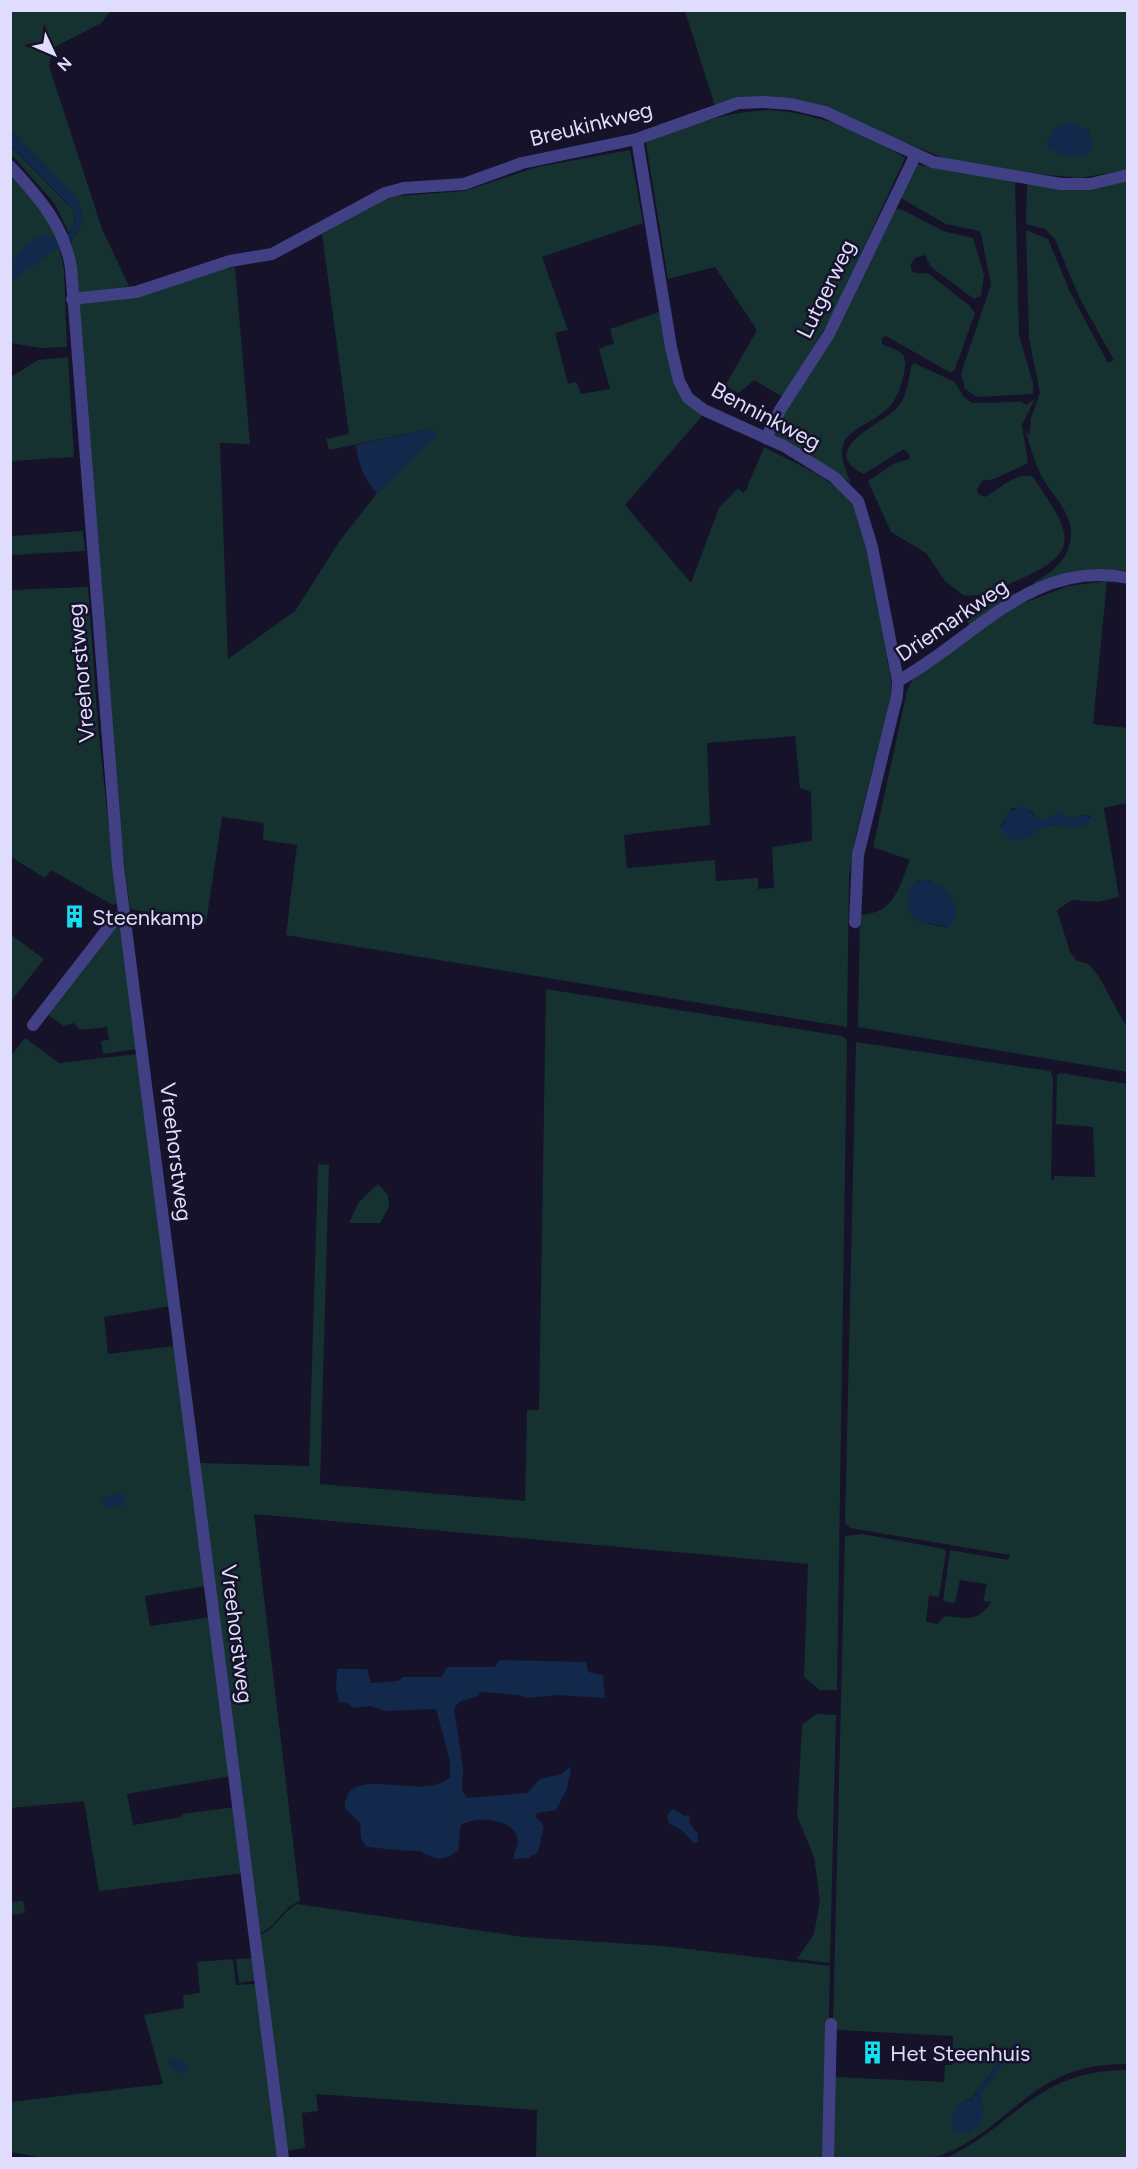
<svg xmlns="http://www.w3.org/2000/svg" width="1138" height="2169" font-family="Figtree,sans-serif">
  <style>
    .green { fill: #153231; fill-rule: evenodd }
    .water { fill: #12294c }
    .lines { fill: none; stroke-linecap: round; stroke-linejoin: round }
    .minor { stroke: #414085; stroke-width: 12 }
    .labels { text-anchor: middle; dominant-baseline: central; stroke-width: 5; stroke-linejoin: round; paint-order: stroke }
    .street-label { font-size: 22px; fill: #dfdcfd; stroke: #151229 }
    .poi-label { font-size: 22px; fill: #dfdcfd; stroke: #151229; text-anchor: start }
  </style>
  <rect width="100%" height="100%" fill="#151229"/>
  <g class="green">
    <polygon points="11,11 111,11 101,23 53,48 49,66 102,229 129,286 79,293 71,239 78,232 83,220 74,195 11,130"/>
    <path d="M685 11H1127V170L1080 178 1029 173 948 160 815 105 715 106ZM1066 122 1074 127 1088 130 1092 147 1086 155Z"/>
    <path d="M769 110C817 113 865 132 905 158L832 316 783 397 754 380 739 393 725 386 757 330 715 267 668 279 646 143C686 125 725 112 769 110Z"/>
    <polygon points="10,145 75,212 74,225 69,233 55,204 11,154"/>
    <path d="M630 150 643 223 542 257 568 330 555 333 568 384 576 382 581 394 610 389 599 349 614 343 610 329 659 312 685 402 702 416 625 505 691 583 719 508 738 488 743 493 746 490 764 447C799 466 850 483 863 523L891 680V697L856 835 849 877 847 1027 286 935 297 845 263 840 264 823 222 817 206 923 130 909 119 822 79 304C134 301 181 275 235 267L250 444 220 443 228 659 295 611 339 542 377 493 436 436 430 429 329 450 326 439 349 434 322 234 383 200 399 196 465 191 537 167ZM795 736 800 788 811 792 812 841 772 847 774 888 758 889V878L716 881 715 860 627 868 624 835 710 825 707 743Z"/>
    <polygon points="915,164 1015,182 1019,335 1033,383 1033,394 977,397 965,389 961,373 991,285 981,234 979,231 946,224 899,197"/>
    <path d="M11 170 50 215 56 239C34 235 25 247 11 262Z"/>
    <path d="M1127 180V571L1093 569 1034 585V582C1065 568 1082 539 1063 508 1056 496 1046 486 1040 473 1033 459 1030 444 1025 429L1029 435 1031 418 1040 393 1029 338 1026 230 1048 239 1070 292 1108 363 1114 360 1080 299 1055 239 1045 229 1026 224 1027 184Z"/>
    <path d="M894 209 903 210 943 231 973 238 984 275 981 296 974 299 931 267 925 255 915 258 911 264C910 277 921 272 929 274L969 305 975 313 955 369 951 373 886 336 882 338V344C888 347 899 350 903 355 910 364 898 399 890 406 861 435 825 427 851 483L773 433Z"/>
    <polygon points="59,245 64,270 67,347 41,348 11,343 11,281"/>
    <polygon points="68,357 74,457 11,461 11,377 38,360"/>
    <path d="M914 363 955 382 963 396 972 403 1021 402 1026 405 1035 399 1022 425 1028 463 994 479 982 481 977 490 978 494 985 497C998 491 1017 470 1033 477 1067 529 1089 551 1016 581 999 588 981 598 963 595L945 581 926 553 891 532 868 481 895 463 909 459 910 455 904 449 864 474C816 451 880 424 895 410 907 399 908 382 911 367Z"/>
    <polygon points="83,531 85,551 11,555 11,536"/>
    <path d="M1107 581 1093 724 1127 728V803L1104 808 1119 897 1098 902 1072 900 1057 910 1070 952 1077 961 1088 964 1098 975 1127 1028V1072L858 1027 860 915C894 913 898 890 910 860L873 847 907 691 912 680 953 648 1019 605 1068 586ZM1012 808 1032 811 1036 820 1041 821 1060 813 1072 820 1083 815 1091 816 1085 825 1080 826H1000ZM928 880C941 885 953 896 955 910L946 927C907 920 903 918 918 881Z"/>
    <polygon points="88,587 98,727 117,903 113,905 51,870 45,878 11,857 10,590"/>
    <polygon points="1010,593 1015,593 969,626 964,608"/>
    <polygon points="117,924 120,924 138,1049 103,1054 101,1041 109,1040 107,1027 80,1030 74,1023 64,1026 47,1014"/>
    <polygon points="10,934 44,959 11,1001 10,1001"/>
    <path d="M546 989 842 1036 847 1040 837 1690H820L804 1677 808 1564 254 1514 300 1901C280 1908 276 1930 259 1933L198 1463 309 1466 318 1164 329 1165 320 1484 525 1501 527 1410H539Z"/>
    <polygon points="25,1038 59,1063 137,1054 171,1306 104,1317 108,1354 174,1346 207,1586 145,1596 150,1626 211,1617 231,1776 127,1794 133,1825 181,1817 182,1814 236,1807 244,1873 99,1891 84,1801 11,1808 10,1057"/>
    <path d="M856 1042 1050 1071 1053 1077 1051 1180H1054V1176L1095 1177 1093 1127 1056 1124 1057 1075 1060 1073 1127 1084 1128 2064C1032 2062 1015 2126 942 2155 919 2164 858 2158 831 2158L834 2079 836 2077 944 2082 945 2065H952L953 2036 838 2030 833 2025 845 1536 862 1534 944 1549 946 1552 939 1597 929 1595 926 1622 937 1624 945 1616C967 1618 978 1623 991 1602L983 1601 987 1584 960 1580 955 1603 943 1601 950 1550 1008 1560 1010 1555 850 1528 845 1523ZM1013 2044 1021 2045 1007 2058 980 2095 983 2112 956 2110 963 2102 972 2098Z"/>
    <polygon points="378,1184 388,1195 389,1207 380,1223 349,1223 359,1202"/>
    <polygon points="816,1714 836,1715 830,1963 797,1959 814,1934 820,1901 814,1857 797,1816 802,1725"/>
    <polygon points="23,1901 25,1913 11,1915 11,1902"/>
    <path d="M297 1904 523 1937 663 1946 830 1966 826 2158H536L537 2110 316 2094 318 2111 302 2113 305 2148 286 2151 259 1935C276 1930 281 1912 297 1904Z"/>
    <polygon points="252,1958 258,1980 239,1983 236,1959"/>
    <polygon points="233,1959 236,1985 258,1984 281,2158 44,2158 11,2152 10,2102 163,2084 144,2015 184,2008 183,1995 200,1993 197,1962"/>
    <path d="M1127 2070V2158H946C1018 2124 1034 2071 1127 2070Z"/>
  </g>
  <g class="water">
    <path d="M1066 122C1074 127 1082 126 1088 130L1092 147 1086 155C1072 160 1056 156 1046 144L1054 129Z"/>
    <path d="M11 130 74 195C85 212 86 225 71 239L11 281V262C18 254 26 242 36 238 52 231 70 248 75 219L71 207 11 145Z"/>
    <path d="M430 429 435 431 436 436 377 493C364 481 358 462 356 445Z"/>
    <path d="M1020 806 1029 809 1038 821 1059 813 1072 820 1083 815 1092 818 1090 823C1077 830 1060 825 1047 826 1036 827 1022 855 1000 829L1008 812Z"/>
    <path d="M923 880C944 880 967 909 949 927L917 921 909 912 908 890 914 883Z"/>
    <polygon points="124,1493 126,1505 104,1508 102,1497"/>
    <path d="M500 1660 586 1662 588 1672 603 1675 605 1698 557 1695 527 1698 518 1695 480 1692 478 1696 459 1702 454 1709 463 1767 462 1790 467 1798 527 1793 540 1779 561 1774 570 1767 571 1769 567 1789 556 1810 537 1813 536 1817 544 1826 538 1852 528 1858 514 1859C513 1851 520 1846 517 1836 510 1818 476 1816 461 1825L458 1851C441 1862 436 1860 420 1851 416 1852 370 1848 366 1846L361 1838 360 1823 345 1808C345 1760 422 1804 450 1777V1762L436 1709 386 1711 370 1706 353 1708 348 1703 339 1702 336 1689 337 1669H367L371 1683 398 1681 403 1677H441L447 1667H494Z"/>
    <polygon points="672,1809 685,1816 690,1815 689,1822 698,1834 698,1842 693,1843 683,1831 669,1823 667,1816"/>
    <polygon points="1014,2042 1022,2044 1007,2058 980,2095 983,2112 981,2123 967,2134 955,2131 951,2119 960,2103 972,2099"/>
    <polygon points="171,2057 184,2061 189,2070 182,2074 172,2069 168,2063"/>
  </g>
  <g class="lines">
    <g class="minor">
      <polyline points="637,139 671,347 679,381 688,398 704,410 784,446 834,477 858,501 872,547 898,681 897,696 858,855 855,922"/>
      <path d="M10 166C38 196 65 227 71 268L118 866 283 2158"/>
      <polyline points="72,299 136,292 230,261 272,254 385,193 404,188 464,184 522,163 637,139 738,103 763,102 791,104 825,112 933,162 1061,184 1090,184 1128,175"/>
      <polyline points="766,438 780,410 829,334 916,154"/>
      <path d="M898 681C972 641 1032 558 1128 578"/>
      <polyline points="33,1025 116,918 125,918"/>
      <polyline points="828,2158 831,2024"/>
    </g>
  </g>
  <defs>
    <symbol id="building-bare" viewBox="-9 -9 18 18"><path d="M-4-6H4V6H1V3H-1V6H-4ZM-2.5-4.3h1.7v1.8h-1.7ZM.8-4.3h1.7v1.8H.8ZM-2.5-1h1.7V.8h-1.7ZM.8-1h1.7V.8H.8Z" fill="#14dff1" stroke="#151229" stroke-width="2.5" paint-order="stroke"/></symbol>
  </defs>
  <g fill-rule="evenodd">
    <use href="#building-bare" x="58" y="900" width="33" height="33"/>
    <use href="#building-bare" x="856" y="2036" width="33" height="33"/>
  </g>
  <g class="labels">
    <g class="street-label">
      <text transform="translate(591 124) rotate(-14)">Breukinkweg</text>
      <text transform="translate(826 289) rotate(-64)">Lutgerweg</text>
      <text transform="translate(766 416) rotate(28)">Benninkweg</text>
      <text transform="translate(952 620) rotate(-34)">Driemarkweg</text>
      <text transform="translate(81 673) rotate(-95)">Vreehorstweg</text>
      <text transform="translate(176 1152) rotate(83)">Vreehorstweg</text>
      <text transform="translate(237 1634) rotate(83)">Vreehorstweg</text>
    </g>
    <g class="poi-label">
      <text x="92" y="917">Steenkamp</text>
      <text x="890" y="2053">Het Steenhuis</text>
    </g>
  </g>
  <rect width="1138" height="2169" fill="none" stroke="#dfdcfd" stroke-width="24"/>
  <g transform="translate(54 54) rotate(134)" stroke="#151229" stroke-width="4.5" paint-order="stroke">
  <path d="M0-4.5L10 22L0 15L-10 22Z" fill="#dfdcfd"/>
  <text y="-9" font-size="16" font-weight="bold" text-anchor="middle" fill="#dfdcfd">N</text>
  </g>
</svg>
